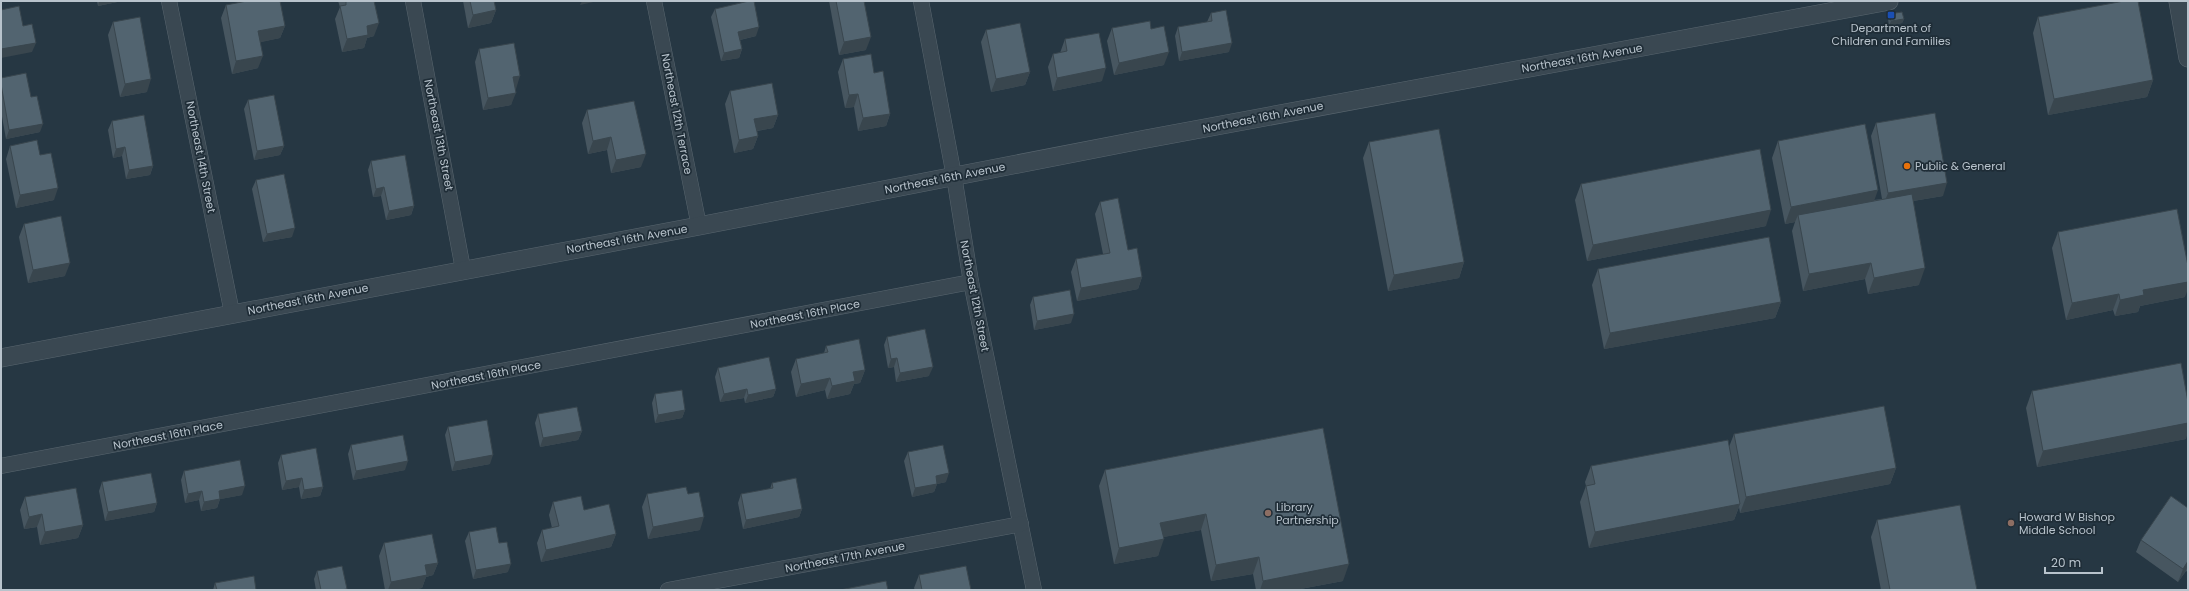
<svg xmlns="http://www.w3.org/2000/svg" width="2189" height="591" font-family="Poppins,sans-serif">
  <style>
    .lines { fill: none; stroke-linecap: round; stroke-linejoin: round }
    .minor-casing { stroke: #59666f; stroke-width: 16 }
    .tertiary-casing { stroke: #59666f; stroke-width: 19 }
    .minor { stroke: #3a4852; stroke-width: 15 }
    .tertiary { stroke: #3a4852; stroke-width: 18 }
    .wall { fill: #475660 }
    .shaded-wall { fill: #39464e }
    .building { fill: #526470; stroke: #39464e }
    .transit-dot { fill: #1a4fb4; stroke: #1f2d37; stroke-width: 1.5 }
    .food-dot { fill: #e8710a; stroke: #1f2d37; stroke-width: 1.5 }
    .education-dot { fill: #8d6e63; stroke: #1f2d37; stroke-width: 1.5 }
    .labels { text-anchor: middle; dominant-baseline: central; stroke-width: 3.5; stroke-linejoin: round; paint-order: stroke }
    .poi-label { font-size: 11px; fill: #b8c3cc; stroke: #1f2d37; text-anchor: start }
    .street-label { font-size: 11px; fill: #b8c3cc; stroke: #1f2d37 }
  </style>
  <rect width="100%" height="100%" fill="#263743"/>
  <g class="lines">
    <defs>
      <g id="minor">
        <polyline points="169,1 232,313"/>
        <polyline points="413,1 463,269"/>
        <polyline points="654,1 699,226"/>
        <polyline points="921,1 954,176 971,282 1034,590"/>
        <polyline points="1,466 971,282"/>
        <polyline points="668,590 1021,524"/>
      </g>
      <g id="tertiary">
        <polyline points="2178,1 2188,58"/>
        <polyline points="1,358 699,226 1146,139 1889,1"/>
      </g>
    </defs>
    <use href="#minor" class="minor-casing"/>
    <use href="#tertiary" class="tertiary-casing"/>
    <use href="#minor" class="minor"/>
    <use href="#tertiary" class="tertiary"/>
  </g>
  <g class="wall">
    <polygon points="97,1 122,1 98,6"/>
    <polygon points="338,1 374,1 374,36 367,38 364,48 342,52 335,19 340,7"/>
    <polygon points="463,1 494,1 496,10 491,23 468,28"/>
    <polygon points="829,1 864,1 866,50 839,55"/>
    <polygon points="226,5 285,26 280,38 260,42 258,68 232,74 221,18"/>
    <polygon points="715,9 756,36 740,40 742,49 739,58 721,61 711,17"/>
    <polygon points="1211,13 1229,52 1179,61 1175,36 1178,27 1207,22"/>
    <polygon points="1889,14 1904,19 1902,23 1889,26 1888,19"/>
    <polygon points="2038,17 2153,80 2147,97 2048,115 2033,33"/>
    <polygon points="113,22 147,92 120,97 108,35"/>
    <polygon points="1112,28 1151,29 1164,65 1114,75 1107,41"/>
    <polygon points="986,30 1030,72 1025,85 991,92 981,42"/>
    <polygon points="1065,39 1102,81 1053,91 1048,67 1053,54 1060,53"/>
    <polygon points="479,49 516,89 515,89 511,105 483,110 475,62"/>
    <polygon points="843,59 874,73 890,114 886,126 858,131 854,107 845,108 838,72"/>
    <polygon points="1,78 40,132 6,139 1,111"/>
    <polygon points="730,91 778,115 773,128 757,131 758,136 753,149 734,153 725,104"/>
    <polygon points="248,100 284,146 280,155 254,160 244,109"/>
    <polygon points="587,110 641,167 611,173 607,150 588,154 582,123"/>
    <polygon points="112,121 153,166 150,175 126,179 122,156 113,158 108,130"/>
    <polygon points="1876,123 1943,196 1913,201 1919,285 1868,294 1865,279 1803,291 1792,231 1795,222 1785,224 1772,158 1778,141 1874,200 1882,199 1871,136"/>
    <polygon points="1369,142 1464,262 1459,278 1388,291 1363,158"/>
    <polygon points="10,146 40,155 54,200 16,208 6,159"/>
    <polygon points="371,161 414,206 411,215 386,220 381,196 373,197 368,170"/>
    <polygon points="256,180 292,237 263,242 252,189"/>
    <polygon points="1581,184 1766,226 1587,261 1575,200"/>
    <polygon points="1100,202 1128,250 1142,277 1138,289 1077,301 1071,272 1076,259 1103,254 1095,214"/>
    <polygon points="24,224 65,276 28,283 19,237"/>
    <polygon points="2058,232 2185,297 2140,306 2138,312 2115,316 2113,310 2066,320 2052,248"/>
    <polygon points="1598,269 1781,302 1775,318 1604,349 1592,285"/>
    <polygon points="1033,297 1071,323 1034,330 1030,305"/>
    <polygon points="887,337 929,376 896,382 894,367 888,368 884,345"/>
    <polygon points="826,346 865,370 860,383 854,384 850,394 827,399 825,390 796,397 791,372 796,359 824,353"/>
    <polygon points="718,368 776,389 773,397 745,403 744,398 720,402 715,377"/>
    <polygon points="2032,391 2186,439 2037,467 2026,408"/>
    <polygon points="655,394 685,410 682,418 655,423 652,403"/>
    <polygon points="538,414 582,431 578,440 540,447 535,423"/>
    <polygon points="448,427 490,464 452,471 445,435"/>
    <polygon points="1323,428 1343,581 1295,590 1256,590 1253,574 1211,581 1201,530 1163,537 1158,556 1114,564 1099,486 1105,470"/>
    <polygon points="1734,434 1896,468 1890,484 1740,513 1739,507 1734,520 1589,548 1580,502 1586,486 1585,482 1591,466 1729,447"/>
    <polygon points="351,445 405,470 353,480 348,454"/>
    <polygon points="908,452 946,482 937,484 934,492 912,497 904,461"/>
    <polygon points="281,455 323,487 320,496 301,499 299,487 282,490 278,463"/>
    <polygon points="184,471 242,495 220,499 217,508 201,511 199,500 185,503 181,480"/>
    <polygon points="102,482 157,503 154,512 105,521 99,491"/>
    <polygon points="772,483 802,509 799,517 743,529 738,503 741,494 770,489"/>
    <polygon points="647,494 688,494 700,530 648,539 642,507"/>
    <polygon points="25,497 83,525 78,538 40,545 37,527 24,529 20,510"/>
    <polygon points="553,502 584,510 616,534 611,547 541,562 537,543 542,530 552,528 549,515"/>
    <polygon points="2188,508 2188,572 2186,571 2178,582 2136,552 2141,540"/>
    <polygon points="1877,520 1977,590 1881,590 1871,537"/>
    <polygon points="469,532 499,543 508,572 473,579 465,541"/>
    <polygon points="384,543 438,563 433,575 426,577 422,588 411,590 385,590 379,556"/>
    <polygon points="317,571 347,589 346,590 316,590 314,579"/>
    <polygon points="919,575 971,590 915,590 914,588"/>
    <polygon points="215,583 256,590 213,590"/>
  </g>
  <g class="shaded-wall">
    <polygon points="99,1 122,1 98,6"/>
    <polygon points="582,1 598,1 580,5"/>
    <polygon points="496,10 491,23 468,28 473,15"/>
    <polygon points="1904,19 1902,23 1889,26 1891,21"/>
    <polygon points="379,23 374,36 367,38 364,48 342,52 347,39 367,26"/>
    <polygon points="285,26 280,38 253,44 258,31"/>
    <polygon points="759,27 756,36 735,41 738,32"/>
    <polygon points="871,37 866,50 839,55 844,42"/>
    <polygon points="36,43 32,52 1,58 1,49"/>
    <polygon points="1232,43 1229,52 1179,61 1182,52"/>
    <polygon points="742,49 739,58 721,61 724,53"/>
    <polygon points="1169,52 1164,65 1114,75 1119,63"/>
    <polygon points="263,56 258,68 232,74 236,61"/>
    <polygon points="1106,68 1102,81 1053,91 1057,78"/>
    <polygon points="1030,72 1025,85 991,92 996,79"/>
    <polygon points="520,76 516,89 508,90 513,77"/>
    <polygon points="151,79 147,92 120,97 125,84"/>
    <polygon points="2153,80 2147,97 2048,115 2054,99"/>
    <polygon points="516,93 511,105 483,110 488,98"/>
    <polygon points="858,94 854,107 845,108 849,95"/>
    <polygon points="890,114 886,126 858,131 863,118"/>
    <polygon points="778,115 773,128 750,132 754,119"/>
    <polygon points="43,124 40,132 6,139 9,130"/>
    <polygon points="758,136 753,149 734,153 739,140"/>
    <polygon points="611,137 607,150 588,154 593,141"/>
    <polygon points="284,146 280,155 254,160 257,151"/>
    <polygon points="125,147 122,156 113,158 116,149"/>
    <polygon points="646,154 641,167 611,173 616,160"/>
    <polygon points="153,166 150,175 126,179 129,170"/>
    <polygon points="1947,183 1943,196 1883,206 1888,193"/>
    <polygon points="384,187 381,196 373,197 376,189"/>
    <polygon points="58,188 54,200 16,208 20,195"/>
    <polygon points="1878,190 1872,207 1798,215 1795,222 1785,224 1791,207"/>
    <polygon points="414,206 411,215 386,220 389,211"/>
    <polygon points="1771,210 1766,226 1587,261 1593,245"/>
    <polygon points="295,228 292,237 263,242 267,234"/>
    <polygon points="1464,262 1459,278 1388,291 1394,275"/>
    <polygon points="70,263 65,276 28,283 33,270"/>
    <polygon points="1871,263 1865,279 1803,291 1809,274"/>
    <polygon points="1925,268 1919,285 1868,294 1874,278"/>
    <polygon points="1142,277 1138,289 1077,301 1081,288"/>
    <polygon points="2188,282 2188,289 2185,297 2140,306 2138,312 2115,316 2120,300 2143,290"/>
    <polygon points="2119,294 2113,310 2066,320 2072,303"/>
    <polygon points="1781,302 1775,318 1604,349 1610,333"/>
    <polygon points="1074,314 1071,323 1034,330 1037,321"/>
    <polygon points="897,358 894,367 888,368 891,359"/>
    <polygon points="933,367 929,376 896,382 900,373"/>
    <polygon points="865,370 860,383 854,384 850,394 827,399 832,386 853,372"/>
    <polygon points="830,378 825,390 796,397 801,384"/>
    <polygon points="747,389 744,398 720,402 724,394"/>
    <polygon points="776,389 773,397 745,403 748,395"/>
    <polygon points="685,410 682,418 655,423 658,415"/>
    <polygon points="2188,423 2188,433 2186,439 2037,467 2043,451"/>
    <polygon points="582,431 578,440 540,447 543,438"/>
    <polygon points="493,455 490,464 452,471 455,462"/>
    <polygon points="408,461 405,470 353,480 356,471"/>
    <polygon points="1896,468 1890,484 1740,513 1746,497"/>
    <polygon points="949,473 946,482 937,484 934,492 912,497 915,488 936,476"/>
    <polygon points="302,478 299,487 282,490 286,481"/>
    <polygon points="245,486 242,495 216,500 219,491"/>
    <polygon points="323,487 320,496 301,499 304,490"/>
    <polygon points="202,491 199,500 185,503 188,494"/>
    <polygon points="220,499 217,508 201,511 204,502"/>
    <polygon points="157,503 154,512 105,521 108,512"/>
    <polygon points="1740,504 1734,520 1589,548 1595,532"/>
    <polygon points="802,509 799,517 743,529 746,520"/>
    <polygon points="42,514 37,527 24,529 29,517"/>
    <polygon points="1206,514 1201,530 1154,539 1160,523"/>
    <polygon points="704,517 700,530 648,539 653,527"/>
    <polygon points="83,525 78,538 40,545 45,532"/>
    <polygon points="616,534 611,547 541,562 546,550"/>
    <polygon points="1164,539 1158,556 1114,564 1119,548"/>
    <polygon points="1259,557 1253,574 1211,581 1216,565"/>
    <polygon points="2188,561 2188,565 2186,571 2178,582 2183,569"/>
    <polygon points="438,563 433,575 426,577 422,588 411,590 388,590 391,582 425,565"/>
    <polygon points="511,564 508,572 473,579 476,570"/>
    <polygon points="1349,564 1343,581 1295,590 1260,590 1263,581"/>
  </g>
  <g class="building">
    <polygon points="247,1 280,1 285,26 258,31 263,56 236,61 226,5"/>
    <polygon points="346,1 374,1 379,23 367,26 368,35 347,39 340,6 346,5"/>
    <polygon points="470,1 494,1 496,10 473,15"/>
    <polygon points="749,1 754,1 759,27 738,32 742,49 724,53 715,9"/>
    <polygon points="836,1 864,1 871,37 844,42"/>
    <polygon points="2124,1 2138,1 2153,80 2054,99 2038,17"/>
    <polygon points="19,6 23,26 32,24 36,43 1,49 1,10"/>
    <polygon points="1226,10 1232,43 1182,52 1178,27 1212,21 1211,13"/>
    <polygon points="1902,12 1904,19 1891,21 1889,14"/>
    <polygon points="140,17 151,79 125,84 113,22"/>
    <polygon points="1150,21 1151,29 1164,26 1169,52 1119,63 1112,28"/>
    <polygon points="1020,23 1030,72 996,79 986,30"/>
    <polygon points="1099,33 1106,68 1057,78 1053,54 1067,51 1065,39"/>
    <polygon points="514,43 520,76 513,77 516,93 488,98 479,49"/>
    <polygon points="871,54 874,73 883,71 890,114 863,118 858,94 849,95 843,59"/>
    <polygon points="26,73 31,97 37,96 43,124 9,130 1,84 1,78"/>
    <polygon points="772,83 778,115 754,119 758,136 739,140 730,91"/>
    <polygon points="274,95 284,146 257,151 248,100"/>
    <polygon points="634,101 646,154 616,160 611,137 593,141 587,110"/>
    <polygon points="1935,113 1947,183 1888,193 1876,123"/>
    <polygon points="144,115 153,166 129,170 125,147 116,149 112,121"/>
    <polygon points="1865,124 1878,190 1791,207 1778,141"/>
    <polygon points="1439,129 1464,262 1394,275 1369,142"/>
    <polygon points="37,140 40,155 51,153 58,188 20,195 10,146"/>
    <polygon points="1760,149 1771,210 1593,245 1581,184"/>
    <polygon points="405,155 414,206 389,211 384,187 376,189 371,161"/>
    <polygon points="284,174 295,228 267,234 256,180"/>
    <polygon points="1912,194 1925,268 1874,278 1871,263 1809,274 1798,215"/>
    <polygon points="1118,198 1128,250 1137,248 1142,277 1081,288 1076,259 1110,253 1100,202"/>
    <polygon points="2177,209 2188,266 2188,282 2143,290 2144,295 2120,300 2119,294 2072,303 2058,232"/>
    <polygon points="61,216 70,263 33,270 24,224"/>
    <polygon points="1769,237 1781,302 1610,333 1598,269"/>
    <polygon points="1070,290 1074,314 1037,321 1033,297"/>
    <polygon points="925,329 933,367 900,373 897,358 891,359 887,337"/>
    <polygon points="859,339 865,370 853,372 855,381 832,386 830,378 801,384 796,359 828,352 826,346"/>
    <polygon points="769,357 776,389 748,395 747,389 724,394 718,368"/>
    <polygon points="2181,363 2188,402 2188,423 2043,451 2032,391"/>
    <polygon points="682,390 685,410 658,415 655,394"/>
    <polygon points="1884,406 1896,468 1746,497 1734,434"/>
    <polygon points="577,407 582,431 543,438 538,414"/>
    <polygon points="487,420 493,455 455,462 448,427"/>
    <polygon points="1323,428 1349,564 1263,581 1259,557 1216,565 1206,514 1160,523 1164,539 1119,548 1105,470"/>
    <polygon points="403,435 408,461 356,471 351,445"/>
    <polygon points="1728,440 1740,504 1595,532 1586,486 1595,484 1591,466"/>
    <polygon points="943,445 949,473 936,476 937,484 915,488 908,452"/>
    <polygon points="316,448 323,487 304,490 302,478 286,481 281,455"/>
    <polygon points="240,460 245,486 219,491 220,499 204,502 202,491 188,494 184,471"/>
    <polygon points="151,473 157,503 108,512 102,482"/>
    <polygon points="796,478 802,509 746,520 741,494 773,488 772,483"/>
    <polygon points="686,487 688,494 699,492 704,517 653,527 647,494"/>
    <polygon points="76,488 83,525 45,532 42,514 29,517 25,497"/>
    <polygon points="581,496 584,510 609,504 616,534 546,550 542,530 559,526 553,502"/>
    <polygon points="2171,496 2188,508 2188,561 2183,569 2141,540"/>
    <polygon points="1960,505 1977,590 1890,590 1877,520"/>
    <polygon points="496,527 499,543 507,542 511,564 476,570 469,532"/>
    <polygon points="432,534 438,563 425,565 427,575 391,582 384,543"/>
    <polygon points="342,566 347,589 341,590 321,590 317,571"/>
    <polygon points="966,566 971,590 922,590 919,575"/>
    <polygon points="254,576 256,590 217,590 215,583"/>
    <polygon points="886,581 888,590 840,590"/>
  </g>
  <rect class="transit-dot" x="1887" y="11" width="8" height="8" rx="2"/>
  <circle class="food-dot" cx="1907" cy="166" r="4"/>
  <g class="education-dot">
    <circle cx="1268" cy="513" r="4"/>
    <circle cx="2011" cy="523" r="4"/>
  </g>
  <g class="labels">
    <g class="poi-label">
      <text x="1891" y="28" text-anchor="middle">Department of<tspan x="1891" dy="13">Children and Families</tspan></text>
      <text x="1915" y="166">Public &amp; General</text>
      <text x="1276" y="507">Library<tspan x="1276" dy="13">Partnership</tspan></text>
      <text x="2019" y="517">Howard W Bishop<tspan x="2019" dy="13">Middle School</tspan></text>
    </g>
    <g class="street-label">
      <text transform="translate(1582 58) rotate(-10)">Northeast 16th Avenue</text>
      <text transform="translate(677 114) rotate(79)">Northeast 12th Terrace</text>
      <text transform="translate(1263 117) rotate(-11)">Northeast 16th Avenue</text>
      <text transform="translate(439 135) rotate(79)">Northeast 13th Street</text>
      <text transform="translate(201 157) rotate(79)">Northeast 14th Street</text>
      <text transform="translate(945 178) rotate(-11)">Northeast 16th Avenue</text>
      <text transform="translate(627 239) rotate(-10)">Northeast 16th Avenue</text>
      <text transform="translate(975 296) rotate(79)">Northeast 12th Street</text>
      <text transform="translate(308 299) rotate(-11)">Northeast 16th Avenue</text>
      <text transform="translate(805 314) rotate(-11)">Northeast 16th Place</text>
      <text transform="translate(486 375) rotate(-11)">Northeast 16th Place</text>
      <text transform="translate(168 435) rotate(-11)">Northeast 16th Place</text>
      <text transform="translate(845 557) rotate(-11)">Northeast 17th Avenue</text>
    </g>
  </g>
  <rect width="2189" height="591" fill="none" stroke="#b8c3cc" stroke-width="4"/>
  <path d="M2045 567v6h57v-6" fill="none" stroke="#b8c3cc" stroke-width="2"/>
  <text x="2051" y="567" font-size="12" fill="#b8c3cc" stroke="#1f2d37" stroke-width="3" paint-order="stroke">20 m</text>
</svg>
